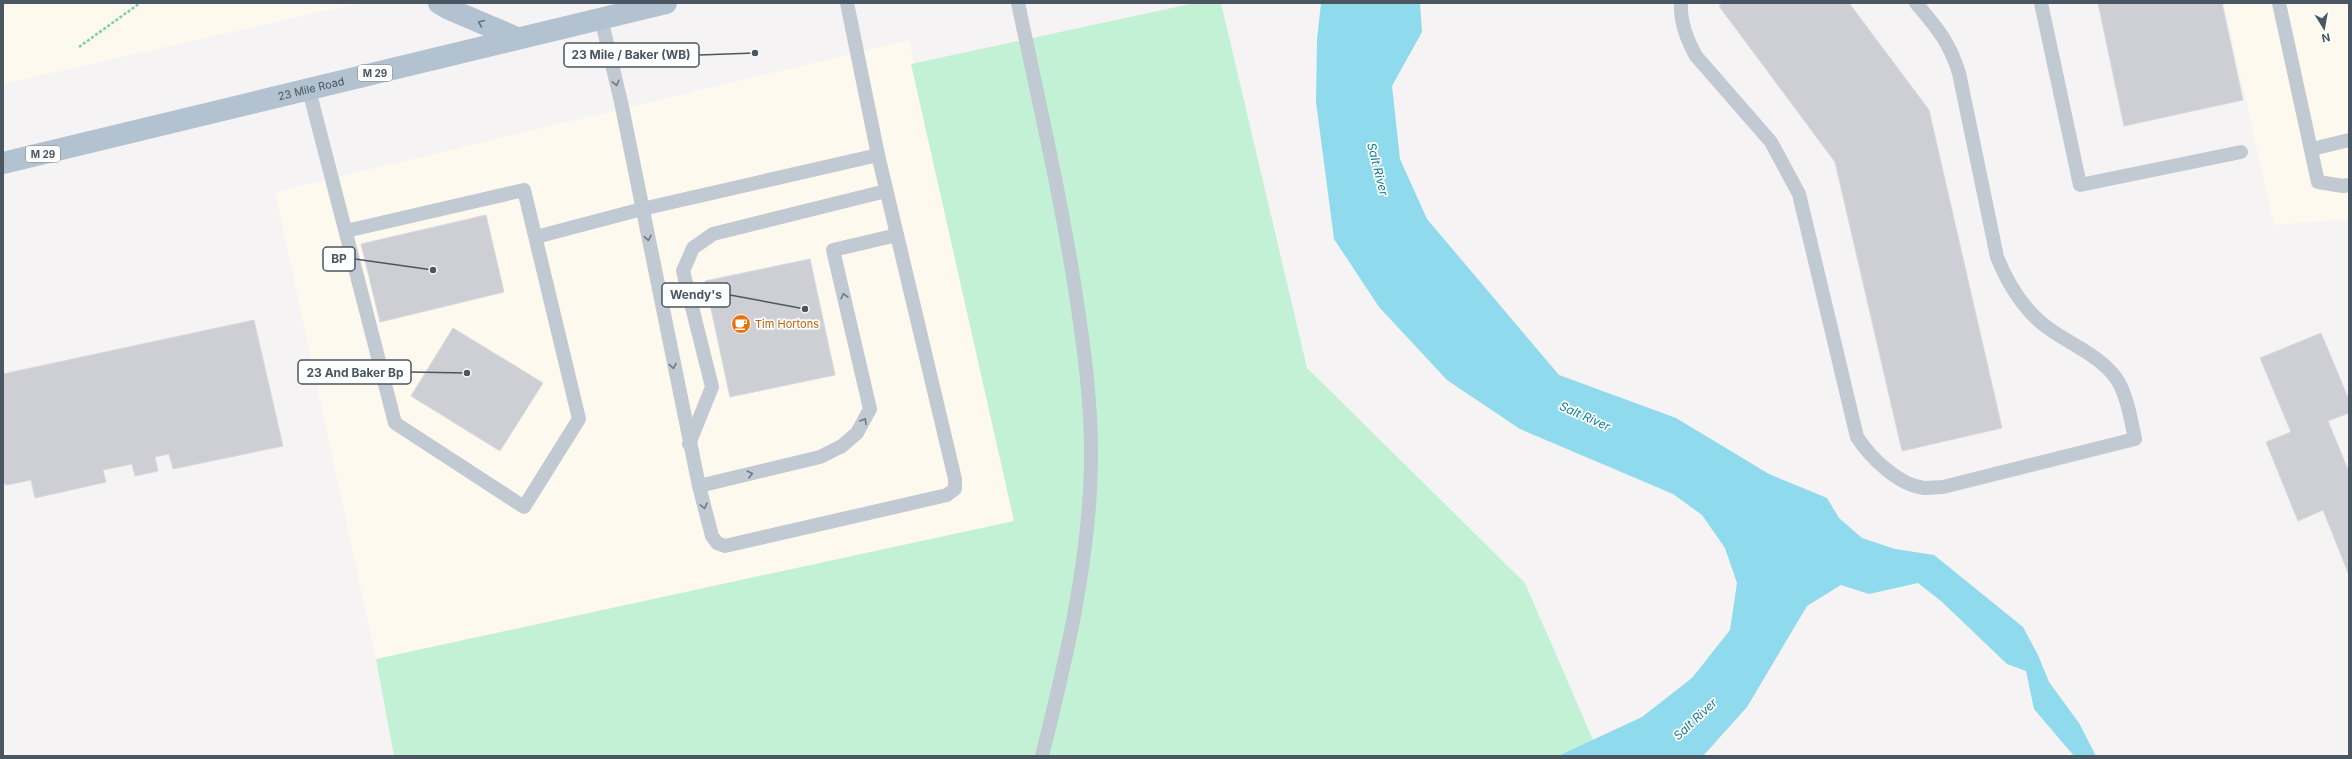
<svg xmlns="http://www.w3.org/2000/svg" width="2352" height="759" font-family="Inter,sans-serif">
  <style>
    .commercial { fill: #fdf9ef }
    .green { fill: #c3f1d5 }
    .water { fill: #90daee }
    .building { fill: #cdcfd5; stroke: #d7d9de }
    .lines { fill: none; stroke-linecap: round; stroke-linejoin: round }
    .path { stroke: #7ad0a6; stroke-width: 2.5; stroke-dasharray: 3 2; stroke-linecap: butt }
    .service { stroke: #c1cad2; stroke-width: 14 }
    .primary { stroke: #b3c2d1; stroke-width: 22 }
    .oneway { stroke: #64717d }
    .oneway2 { stroke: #6e7983 }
    .labels { text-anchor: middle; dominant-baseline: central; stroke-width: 3.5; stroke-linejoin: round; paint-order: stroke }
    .shield { fill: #fff; stroke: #808990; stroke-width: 1 }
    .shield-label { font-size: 10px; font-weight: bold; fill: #4a5661 }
    .street-label { font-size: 11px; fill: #4a5661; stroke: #fff }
    .food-label { font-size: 11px; fill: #c56008; stroke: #fff; text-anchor: start }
    .water-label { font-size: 12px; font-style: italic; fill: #0c7c9b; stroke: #fff }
    .leader { fill: none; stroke: #4a5661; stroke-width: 1.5 }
    .callout-dot { fill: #4a5661; stroke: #fff; stroke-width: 1.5 }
    .callout { fill: #fff; stroke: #4a5661; stroke-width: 1.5 }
    .callout-label { font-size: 12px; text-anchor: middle; font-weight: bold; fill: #4a5661 }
  </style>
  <rect width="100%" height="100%" fill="#f5f3f3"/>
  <g class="commercial">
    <polygon points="3,3 359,3 3,84"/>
    <polygon points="2224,3 2349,3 2349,219 2274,225"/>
    <polygon points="909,40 1014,521 376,659 275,192"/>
  </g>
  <polygon class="green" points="1195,3 1221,3 1307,368 1525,583 1600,756 394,756 376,659 1014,521 911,64"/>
  <polygon class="water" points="1321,3 1420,3 1422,32 1392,86 1400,159 1427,219 1559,375 1676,418 1769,474 1827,498 1839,518 1862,538 1895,549 1934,555 2023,627 2038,655 2049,682 2079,723 2096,756 2074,756 2034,709 2026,671 2007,664 1941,601 1918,583 1869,594 1841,585 1807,606 1747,707 1703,756 1558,756 1642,717 1692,678 1730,630 1737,583 1725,548 1702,515 1673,494 1520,429 1447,380 1379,307 1334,239 1316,102 1317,40"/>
  <g class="building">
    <polygon points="1723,3 1849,3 1929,110 2002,428 1902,451 1835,162 1719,6"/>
    <polygon points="2098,3 2222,3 2243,100 2124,126"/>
    <polygon points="486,215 504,292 380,322 361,244"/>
    <polygon points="810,259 835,375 730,397 705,281"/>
    <polygon points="254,320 283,446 173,469 169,454 155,457 158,471 135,476 132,464 103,470 106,482 35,498 31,480 7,485 3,483 3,374"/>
    <polygon points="453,328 543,383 500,451 411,396"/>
    <polygon points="2321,333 2349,400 2349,413 2328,421 2349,472 2349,575 2323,510 2298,521 2266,442 2291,432 2260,358"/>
  </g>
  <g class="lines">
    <polyline class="path" points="79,47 140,3"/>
    <g class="service">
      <path d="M1018 3C1038 98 1060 193 1075 289 1084 347 1092 406 1091 465 1089 564 1066 660 1042 756"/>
      <path d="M1681 3C1680 22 1687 40 1696 56L1771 142 1799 194 1857 437C1870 457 1898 485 1924 488 1930 488 1937 487 1943 487L2135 439C2131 420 2127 394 2116 378 2094 349 2056 340 2032 314 2017 298 2005 277 1997 257L1959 73C1949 41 1937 28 1916 3"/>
      <polyline points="2041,3 2080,185 2241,152"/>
      <polyline points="2279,3 2318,182 2343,186 2349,185"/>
      <polyline points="601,18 621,102 699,486 712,536 717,543 725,546 947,495 955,489 955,479 878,155 847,3"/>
      <polyline points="309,90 395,423 524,507 579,419 524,190 346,231"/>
      <polyline points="2312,149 2349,140"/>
      <polyline points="536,237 642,209 878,155"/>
      <polyline points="689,444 712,387 683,271 693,248 713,234 886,191"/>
      <polyline points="699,486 820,457 842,446 857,433 870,409 833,250 897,235"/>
    </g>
    <g class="primary">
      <polyline points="439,3 449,9 517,38"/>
      <path id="s1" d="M3 163 666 3"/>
    </g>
  </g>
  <defs><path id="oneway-chevron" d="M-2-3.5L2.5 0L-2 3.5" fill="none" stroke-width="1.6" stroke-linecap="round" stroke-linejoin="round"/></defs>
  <use class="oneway" href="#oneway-chevron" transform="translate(481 23) rotate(-157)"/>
  <g class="oneway2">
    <use href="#oneway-chevron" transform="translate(616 83) rotate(77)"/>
    <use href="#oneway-chevron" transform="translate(648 238) rotate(79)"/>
    <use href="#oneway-chevron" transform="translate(844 296) rotate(-103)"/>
    <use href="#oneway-chevron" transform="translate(673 366) rotate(79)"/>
    <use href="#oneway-chevron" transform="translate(864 421) rotate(-60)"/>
    <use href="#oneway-chevron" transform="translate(750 474) rotate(-13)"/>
    <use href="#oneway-chevron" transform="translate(704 506) rotate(75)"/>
  </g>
  <defs>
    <symbol id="cafe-disc" viewBox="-11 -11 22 22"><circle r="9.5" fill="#e8710a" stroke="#fff"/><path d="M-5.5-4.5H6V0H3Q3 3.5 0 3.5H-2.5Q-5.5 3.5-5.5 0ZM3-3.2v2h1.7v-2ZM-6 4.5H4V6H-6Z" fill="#fff"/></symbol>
  </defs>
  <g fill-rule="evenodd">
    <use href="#cafe-disc" x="730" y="313" width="22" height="22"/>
  </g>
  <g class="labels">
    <g class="shield">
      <rect x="358" y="65" width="34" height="16" rx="3"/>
      <rect x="26" y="146" width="34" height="16" rx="3"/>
    </g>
    <g class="shield-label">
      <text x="375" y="73">M 29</text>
      <text x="43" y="154">M 29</text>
    </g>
    <g class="street-label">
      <text stroke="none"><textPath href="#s1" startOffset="317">23 Mile Road</textPath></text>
    </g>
    <g class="food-label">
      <text x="755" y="324">Tim Hortons</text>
    </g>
    <g class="water-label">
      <text transform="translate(1378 169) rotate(76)">Salt River</text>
      <text transform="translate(1585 416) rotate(24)">Salt River</text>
      <text transform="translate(1695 719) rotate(-43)">Salt River</text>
    </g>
  </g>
  <path class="leader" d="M755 53L699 55M433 270L355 259M805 309L730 295M467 373L411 372"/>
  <g class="callout-dot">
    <circle cx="755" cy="53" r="4"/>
    <circle cx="433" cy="270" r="4"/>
    <circle cx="805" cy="309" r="4"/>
    <circle cx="467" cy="373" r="4"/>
  </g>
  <g class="callout">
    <rect x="564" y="43" width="135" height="24" rx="4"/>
    <rect x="323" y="247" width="32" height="24" rx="4"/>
    <rect x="662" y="283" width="68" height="24" rx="4"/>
    <rect x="298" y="360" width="113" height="24" rx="4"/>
  </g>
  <g class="callout-label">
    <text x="631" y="59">23 Mile / Baker (WB)</text>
    <text x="339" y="263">BP</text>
    <text x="696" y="299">Wendy's</text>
    <text x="355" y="377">23 And Baker Bp</text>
  </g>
  <rect width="2352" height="759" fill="none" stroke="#4a5661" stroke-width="8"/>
  <g transform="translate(2324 28) rotate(169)" stroke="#ffffff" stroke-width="3" paint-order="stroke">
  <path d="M0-3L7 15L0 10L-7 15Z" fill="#4a5661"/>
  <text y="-6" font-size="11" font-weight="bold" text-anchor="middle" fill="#4a5661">N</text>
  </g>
</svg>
